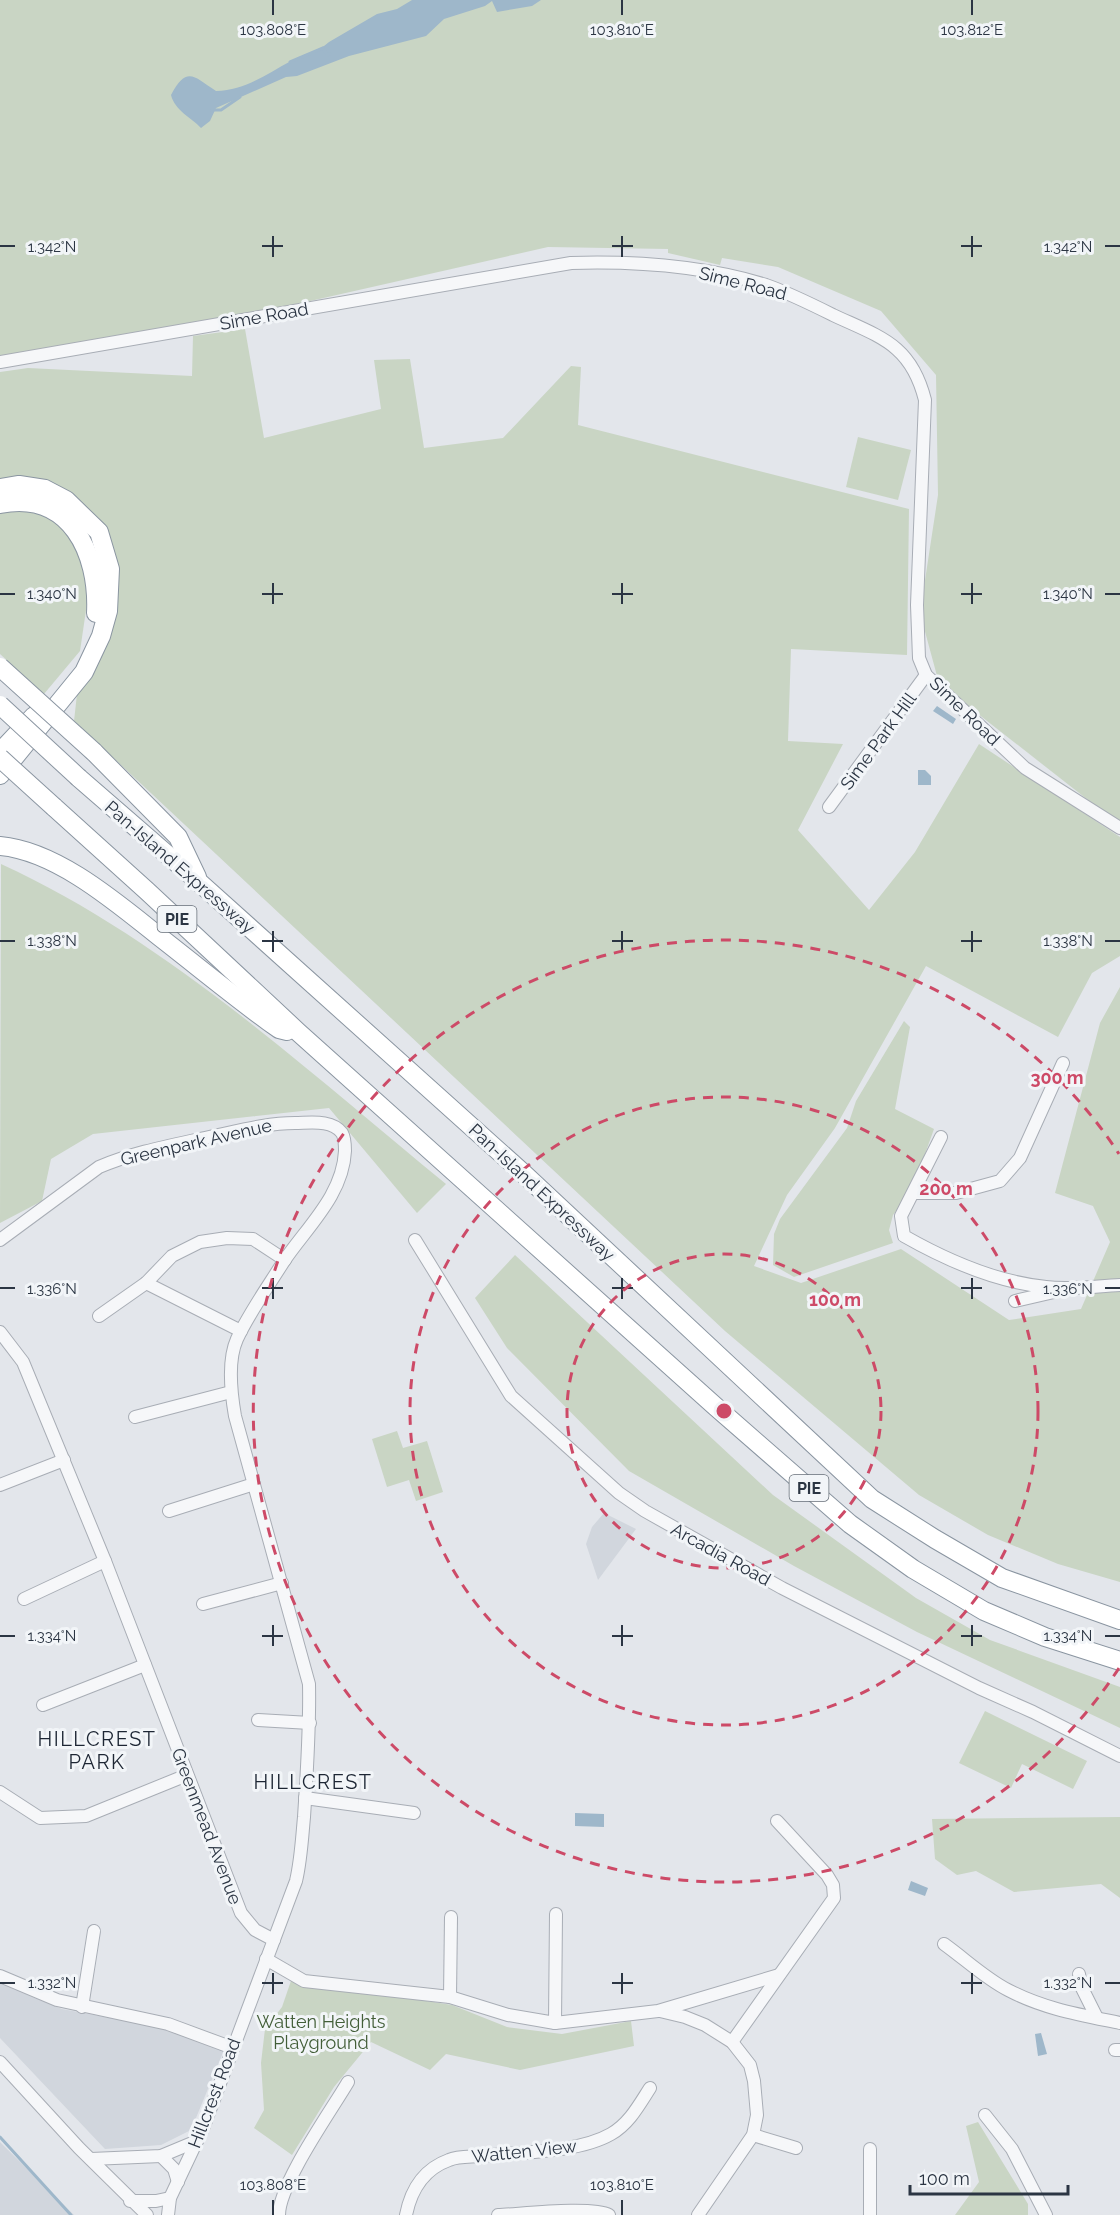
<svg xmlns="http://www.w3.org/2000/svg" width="1120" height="2215" font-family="Raleway,sans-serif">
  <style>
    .built { fill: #d1d6dd }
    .green { fill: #c9d5c4 }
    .water { fill: #9eb7ca }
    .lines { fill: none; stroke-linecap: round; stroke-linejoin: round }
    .stream { stroke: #9eb7ca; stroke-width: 3 }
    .minor-casing { stroke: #a8adb5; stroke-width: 14 }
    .highway-casing { stroke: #8a95a1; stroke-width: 20 }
    .minor { stroke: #f6f7f9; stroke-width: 12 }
    .highway { stroke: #fff; stroke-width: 18 }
    .highway-bridge-casing { stroke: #8a95a1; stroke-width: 20; stroke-linecap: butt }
    .highway-bridge { stroke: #fff; stroke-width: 18 }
    .ticks { fill: none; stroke: #2b3543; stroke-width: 2 }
    .ring { fill: none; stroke: #cd4a67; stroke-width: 3; stroke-dasharray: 10 8 }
    .labels { text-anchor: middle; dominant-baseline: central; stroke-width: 6; stroke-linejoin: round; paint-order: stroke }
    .shield { fill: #f2f5f8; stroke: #676f79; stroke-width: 1.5 }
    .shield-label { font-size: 16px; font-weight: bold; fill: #2b3543 }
    .street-label { font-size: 18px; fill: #2b3543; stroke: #f2f5f8 }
    .park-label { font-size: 18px; fill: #425e38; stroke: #f2f5f8 }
    .neighbourhood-label { font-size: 20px; letter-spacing: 1.5px; fill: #1d2634; stroke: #f2f5f8 }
    .ticks-label { font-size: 15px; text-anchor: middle; fill: #2b3543; stroke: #f2f5f8; stroke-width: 6; stroke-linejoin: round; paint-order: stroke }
    .centre { fill: #cd4a67; stroke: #f2f5f8; stroke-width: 3 }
    .ring-label { font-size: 18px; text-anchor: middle; font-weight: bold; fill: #cd4a67; stroke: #f2f5f8; stroke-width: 6; stroke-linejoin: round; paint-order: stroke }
  </style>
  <rect width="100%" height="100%" fill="#e3e6eb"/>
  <g class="built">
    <polygon points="604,1513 636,1529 598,1580 586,1544 592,1527"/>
    <polygon points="0,1980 32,1997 62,2009 170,2029 224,2050 191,2130 161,2145 105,2149 0,2038"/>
    <polygon points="0,2142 5,2147 74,2215 0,2215"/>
  </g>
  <g class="green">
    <polygon points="0,0 1120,0 1120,825 959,699 940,687 920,613 938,495 936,375 881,311 778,267 722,258 720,265 668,253 668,249 548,247 227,320 0,360"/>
    <polygon points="245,329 264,438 381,409 374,360 410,359 424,448 503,438 571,366 581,367 578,425 909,509 907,655 791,649 788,741 843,744 798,830 869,910 915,852 979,744 1120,837 1120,956 1092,973 1058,1037 926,966 835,1128 787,1195 754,1266 801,1283 901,1249 1009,1320 1081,1309 1110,1242 1093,1206 1055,1193 1100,1023 1120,987 1120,1582 1058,1564 988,1535 919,1495 725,1331 74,721 78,685 101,649 98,537 0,492 0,372 28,368 192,376 193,336"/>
    <polygon points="858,437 911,450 898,500 846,487"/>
    <polygon points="11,509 54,517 67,531 78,550 89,590 80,651 44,694 0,654 0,512"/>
    <path d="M1 864C165 939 308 1071 446 1184L417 1213 329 1108 93 1134 51 1159 42 1201 0 1223Z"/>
    <polygon points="904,1021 910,1027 895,1109 934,1129 912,1190 893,1215 889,1230 893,1243 794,1277 773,1265 774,1234 780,1219 847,1128 856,1101"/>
    <polygon points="515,1255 773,1495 916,1598 990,1640 1120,1687 1120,1728 917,1632 794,1566 629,1471 507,1348 475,1298"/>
    <polygon points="397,1431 403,1448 427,1441 443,1492 416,1501 409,1480 387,1487 372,1439"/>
    <polygon points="985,1711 1087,1761 1073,1789 1022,1764 1011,1788 959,1763"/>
    <polygon points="1120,1817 1120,1898 1101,1884 1014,1892 976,1871 957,1875 935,1859 932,1819"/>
    <polygon points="293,1975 319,1984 452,2005 507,2027 562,2034 631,2021 634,2046 520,2070 446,2054 430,2070 371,2042 334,2087 292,2155 254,2128 264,2110 261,2063 265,2029 282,2007"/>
    <polygon points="978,2122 1028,2204 1028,2215 955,2215 979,2182 966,2126"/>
  </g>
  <g class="water">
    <path d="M412 0H548H541L532 6 497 12 492 1 485 6 444 19 426 36 349 56 297 76 286 77 216 108 210 121 201 128C191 117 175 111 171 95 187 65 194 77 216 91 245 90 265 75 291 61 303 54 318 52 329 42L377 14 397 9Z"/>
    <polygon points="937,706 956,719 953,724 933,711"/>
    <polygon points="918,770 925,770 931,776 931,785 918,785"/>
    <polygon points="575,1813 604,1814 604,1827 575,1826"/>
    <polygon points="911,1881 928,1888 925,1896 908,1890"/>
    <polygon points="1041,2033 1047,2054 1038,2056 1035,2034"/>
  </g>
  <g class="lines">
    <g class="stream">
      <polyline points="290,62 323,48 327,55 330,54"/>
      <polyline points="212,110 221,110 240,97"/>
      <polyline points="0,2137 71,2215"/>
    </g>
    <defs>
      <g id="minor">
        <path d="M0 362 571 263C636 261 704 266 766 285 789 293 811 304 833 315 880 337 911 344 925 400L917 605 919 658 926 675 1025 768 1120 828"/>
        <polyline points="829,807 926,675"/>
        <path d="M941 1137 901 1216 904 1236C948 1261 996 1282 1046 1287 1071 1290 1096 1286 1120 1285"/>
        <polyline points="914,1193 956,1193 1000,1181 1020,1158 1063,1063"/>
        <path d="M0 1240 99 1167C134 1152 173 1145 209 1137 238 1131 266 1123 295 1123 309 1123 332 1119 342 1133 345 1138 345 1146 345 1151 343 1195 307 1227 284 1261 269 1285 249 1313 237 1339 227 1361 231 1393 235 1416L309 1684C310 1728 307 1772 304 1817 302 1838 301 1860 296 1881L204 2126 170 2198 168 2215"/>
        <polyline points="415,1240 511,1396 619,1493 645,1511 782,1588 979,1688 1033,1712 1120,1756"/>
        <polyline points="146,1283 241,1331"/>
        <polyline points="1015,1301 1054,1292"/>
        <polyline points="99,1316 146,1283 172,1256 200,1242 227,1238 253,1239 285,1260"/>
        <polyline points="0,1332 23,1362 105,1561 241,1913 255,1930 274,1940"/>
        <polyline points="135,1417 231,1392"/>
        <polyline points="0,1485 64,1460"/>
        <polyline points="169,1511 254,1484"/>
        <polyline points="24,1599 105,1561"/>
        <polyline points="203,1604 282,1583"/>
        <polyline points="43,1705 145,1665"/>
        <polyline points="258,1720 310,1723"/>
        <polyline points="0,1792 40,1818 86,1816 187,1775"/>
        <polyline points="305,1798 414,1813"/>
        <path d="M944 1944C965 1959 986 1979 1008 1990 1044 2009 1081 2015 1120 2023"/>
        <polyline points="266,1959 304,1981 450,1997 508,2015 555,2023 658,2011 779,1975"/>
        <polyline points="1079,1974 1081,1986 1097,2018"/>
        <polyline points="0,1976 57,2000 168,2024 233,2048"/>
        <polyline points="450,1997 451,1917"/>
        <polyline points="82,2007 94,1931"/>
        <polyline points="660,2011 685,2017 705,2025 732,2042 750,2065 754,2081 757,2115 753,2135 698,2215"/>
        <polyline points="555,2023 556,1914"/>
        <polyline points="732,2042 834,1898 833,1885 827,1875 777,1821"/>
        <polyline points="1115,2050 1120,2050"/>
        <polyline points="0,2062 79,2148 147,2215"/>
        <polyline points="985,2115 1012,2149 1046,2215"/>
        <polyline points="753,2135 796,2148"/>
        <polyline points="870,2149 870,2215"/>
        <polyline points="161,2156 174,2169 178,2182"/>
        <polyline points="91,2159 161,2156 197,2141"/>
        <polyline points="130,2201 156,2201 170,2198"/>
        <path d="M279 2215C279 2184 331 2111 348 2082"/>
        <path d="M406 2215C411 2190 424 2169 449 2160 458 2156 471 2157 481 2156 520 2152 578 2153 611 2134 629 2124 639 2105 650 2088"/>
        <path d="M498 2215C522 2214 592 2206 609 2215"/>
      </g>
      <g id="highway">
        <polyline points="0,488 19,485 45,489 66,500 99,532 110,569 108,611 101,636 84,672 0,775"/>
        <path d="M0 504C70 490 99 553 96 613"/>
        <polyline points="0,752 34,716"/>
        <polyline points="94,752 178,837 197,877"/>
        <polyline points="79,778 200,883 523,1173 872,1499 935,1539 1002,1578 1120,1620"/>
        <polyline points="54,807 147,891 298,1032 716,1407 850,1524 913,1569 984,1611 1045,1637 1120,1661"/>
        <path d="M0 846C57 851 117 903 161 938 197 966 232 995 269 1022L279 1029 287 1031"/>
      </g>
    </defs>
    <use href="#minor" class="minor-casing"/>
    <use href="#highway" class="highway-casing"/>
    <use href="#minor" class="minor"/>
    <use href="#highway" class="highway"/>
    <defs>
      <g id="highway-bridge">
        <polyline points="0,667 94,752"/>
        <polyline points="0,705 79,778"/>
        <polyline points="0,758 54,807"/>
      </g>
    </defs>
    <use href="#highway-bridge" class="highway-bridge-casing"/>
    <use href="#highway-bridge" class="highway-bridge"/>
  </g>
  <path class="ticks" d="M273 0V15M622 0V15M972 0V15M273 236V257M622 236V257M972 236V257M0 246H15M262 246H283M612 246H633M961 246H982M1105 246H1120M273 583V604M622 583V604M972 583V604M0 594H15M262 594H283M612 594H633M961 594H982M1105 594H1120M273 931V952M622 931V952M972 931V952M0 941H15M262 941H283M612 941H633M961 941H982M1105 941H1120M273 1278V1299M622 1278V1299M972 1278V1299M0 1288H15M262 1288H283M612 1288H633M961 1288H982M1105 1288H1120M273 1625V1646M622 1625V1646M972 1625V1646M0 1636H15M262 1636H283M612 1636H633M961 1636H982M1105 1636H1120M273 1973V1994M622 1973V1994M972 1973V1994M0 1983H15M262 1983H283M612 1983H633M961 1983H982M1105 1983H1120M273 2200V2215M622 2200V2215"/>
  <g class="ring">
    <circle cx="724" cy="1411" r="157"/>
    <circle cx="724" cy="1411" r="314"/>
    <path d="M1119 1668A471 471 0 1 1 1119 1154"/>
  </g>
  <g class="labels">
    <g class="shield">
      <rect x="157.5" y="906" width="39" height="26" rx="4.5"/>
      <rect x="789.5" y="1475" width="39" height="26" rx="4.5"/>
    </g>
    <g class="shield-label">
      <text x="177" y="919">PIE</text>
      <text x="809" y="1488">PIE</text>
    </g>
    <g class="street-label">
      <text transform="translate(743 283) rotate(14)">Sime Road</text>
      <text transform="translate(264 316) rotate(-10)">Sime Road</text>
      <text transform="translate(965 711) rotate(44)">Sime Road</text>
      <text transform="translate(878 741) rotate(-54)">Sime Park Hill</text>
      <text transform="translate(180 867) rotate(41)">Pan-Island Expressway</text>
      <text transform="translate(196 1142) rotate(-13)">Greenpark Avenue</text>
      <text transform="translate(542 1192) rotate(43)">Pan-Island Expressway</text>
      <text transform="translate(721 1554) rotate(29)">Arcadia Road</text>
      <text transform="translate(207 1826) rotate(69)">Greenmead Avenue</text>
      <text transform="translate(214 2093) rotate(-69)">Hillcrest Road</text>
      <text transform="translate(524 2151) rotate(-6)">Watten View</text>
    </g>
    <g class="park-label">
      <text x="321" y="2021">Watten Heights<tspan x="321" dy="21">Playground</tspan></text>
    </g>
    <g class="neighbourhood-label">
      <text x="97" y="1739">HILLCREST<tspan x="97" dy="23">PARK</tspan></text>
      <text x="313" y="1782">HILLCREST</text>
    </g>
  </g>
  <g class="ticks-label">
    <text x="273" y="35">103.808°E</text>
    <text x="622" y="35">103.810°E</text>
    <text x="972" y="35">103.812°E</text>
    <text x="52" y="252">1.342°N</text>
    <text x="1068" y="252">1.342°N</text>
    <text x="52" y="599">1.340°N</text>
    <text x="1068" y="599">1.340°N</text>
    <text x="52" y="946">1.338°N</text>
    <text x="1068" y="946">1.338°N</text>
    <text x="52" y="1294">1.336°N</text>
    <text x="1068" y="1294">1.336°N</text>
    <text x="52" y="1641">1.334°N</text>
    <text x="1068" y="1641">1.334°N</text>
    <text x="52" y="1988">1.332°N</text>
    <text x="1068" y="1988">1.332°N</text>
    <text x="273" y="2190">103.808°E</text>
    <text x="622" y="2190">103.810°E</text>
  </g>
  <circle cx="724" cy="1411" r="9" class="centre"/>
  <g class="ring-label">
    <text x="1057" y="1084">300 m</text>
    <text x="946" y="1195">200 m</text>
    <text x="835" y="1306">100 m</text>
  </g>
  <path d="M910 2185v9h158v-9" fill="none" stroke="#2b3543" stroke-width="3"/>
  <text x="919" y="2185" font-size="18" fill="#2b3543" stroke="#f2f5f8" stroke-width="4.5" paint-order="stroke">100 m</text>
</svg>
